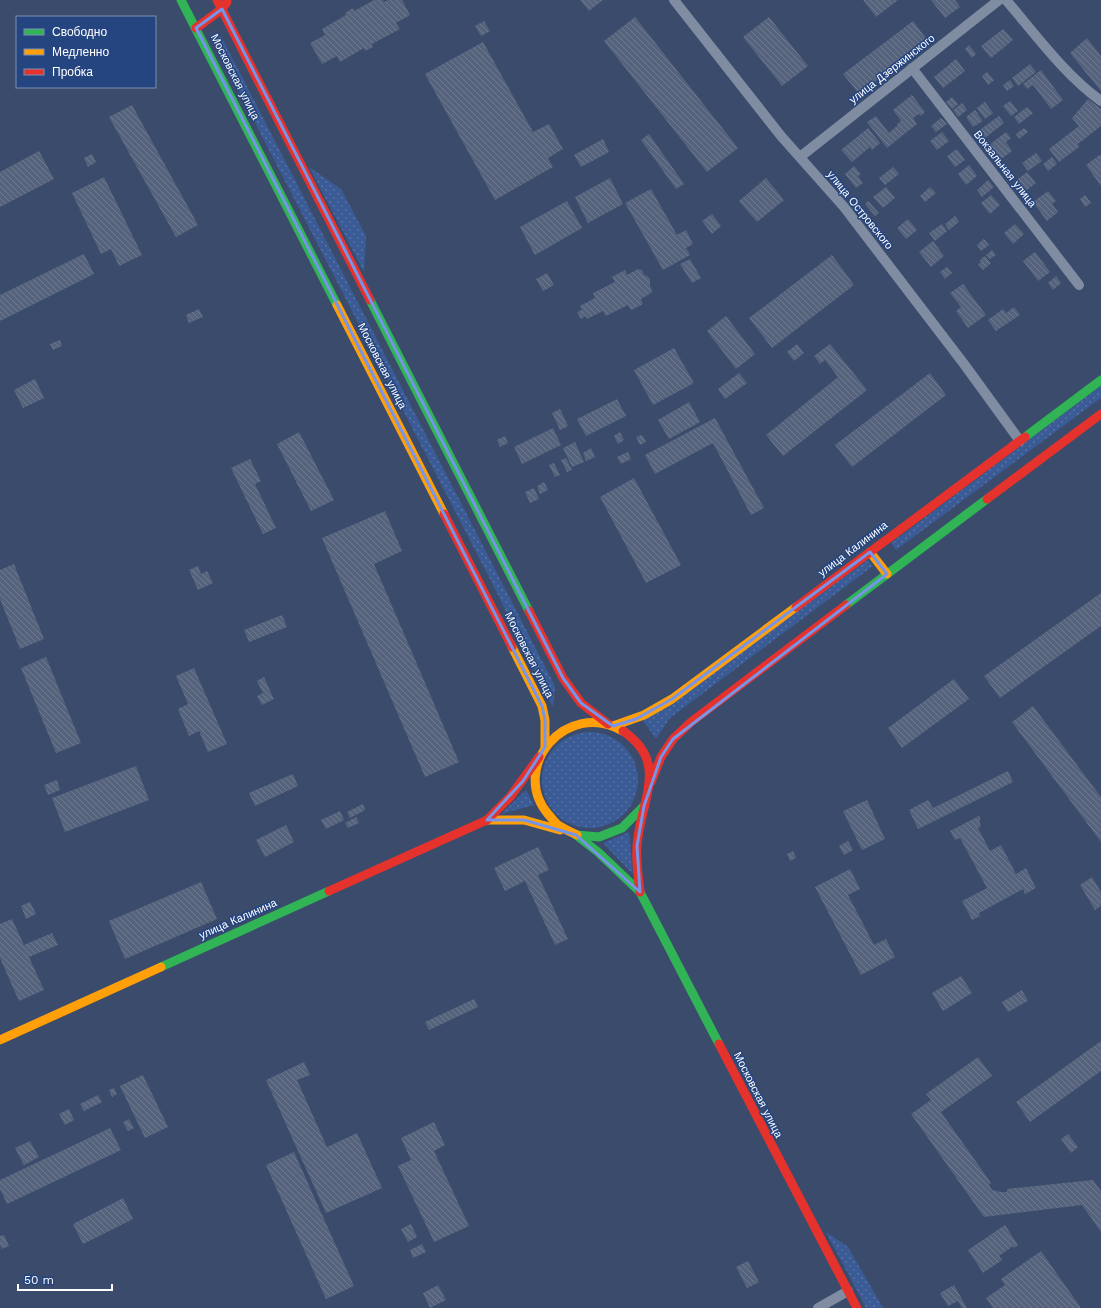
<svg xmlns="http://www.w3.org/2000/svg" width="1101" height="1308" font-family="'Work Sans',sans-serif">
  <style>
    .green { fill: url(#green-dots) }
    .building { fill: url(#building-back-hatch) }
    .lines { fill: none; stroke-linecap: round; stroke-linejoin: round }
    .street { stroke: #808ca1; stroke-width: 10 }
    .fast { stroke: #30b455; stroke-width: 9 }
    .slow { stroke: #ff9f0a; stroke-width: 9 }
    .jam { stroke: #e5322d; stroke-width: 9 }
    .marked { fill: none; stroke: #7795e8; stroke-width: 3; stroke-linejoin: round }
    .labels { text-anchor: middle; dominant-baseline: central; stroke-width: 3; stroke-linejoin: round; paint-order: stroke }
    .street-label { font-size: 11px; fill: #fff; stroke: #254580 }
  </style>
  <defs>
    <pattern id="green-dots" width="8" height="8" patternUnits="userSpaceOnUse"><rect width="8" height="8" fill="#3a5b96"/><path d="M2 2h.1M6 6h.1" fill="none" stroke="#5874a6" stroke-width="1.8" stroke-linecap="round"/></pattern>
    <pattern id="building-back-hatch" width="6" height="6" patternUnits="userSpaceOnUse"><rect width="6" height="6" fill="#56637d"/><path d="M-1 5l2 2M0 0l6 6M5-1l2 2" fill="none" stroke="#6f7a90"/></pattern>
  </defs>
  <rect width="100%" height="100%" fill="#3a4b6b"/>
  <g class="green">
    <polygon points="216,35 218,35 222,38 555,686 553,707 493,585 214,43 214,36"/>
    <polygon points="309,167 341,189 366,236 364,272"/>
    <polygon points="1101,386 1101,398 896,550 891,543"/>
    <polygon points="868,560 873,566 670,718 656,739 642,719"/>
    <circle cx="590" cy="780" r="48"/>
    <polygon points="526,790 534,805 501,814"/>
    <polygon points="629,832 633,874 603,843"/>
    <polygon points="826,1232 848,1247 883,1308 866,1308"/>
  </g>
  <g class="building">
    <polygon points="374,0 383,0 384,2 388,0 402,0 410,15 396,23 400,29 372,44 373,47 365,51 364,48 340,62 337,56 322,64 310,43 325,35 322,29 346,15 345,13 353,8 354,11"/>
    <polygon points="580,0 603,0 589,11"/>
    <polygon points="863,0 898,0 876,17"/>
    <polygon points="931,0 955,0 960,7 945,18"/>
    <polygon points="635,17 738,148 707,172 604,41"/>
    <polygon points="769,17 808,66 782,86 743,37"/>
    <polygon points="484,21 490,31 481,36 475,26"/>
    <polygon points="913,21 928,41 859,94 843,74"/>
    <polygon points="1003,29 1013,40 991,58 981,46"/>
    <polygon points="1087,38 1101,56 1101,91 1070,53"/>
    <polygon points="483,42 533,132 549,124 563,149 548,158 553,167 495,200 425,74"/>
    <polygon points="969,45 976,54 972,58 965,49"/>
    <polygon points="956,59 965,71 943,88 934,77"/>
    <polygon points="1030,64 1036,72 1018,86 1012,78"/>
    <polygon points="1041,70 1063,100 1051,109 1033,85 1027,89 1023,84"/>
    <polygon points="987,72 994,80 988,85 982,76"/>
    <polygon points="1010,80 1014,86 1007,91 1003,85"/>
    <polygon points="912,95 925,112 921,116 919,114 913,118 917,124 887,148 867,122 876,116 889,133 898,125 897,124 901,121 893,110"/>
    <polygon points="952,97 958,104 952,109 946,102"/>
    <polygon points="1088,99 1101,109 1101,126 1078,144 1079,147 1059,162 1049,149 1079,126 1072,118"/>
    <polygon points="1010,101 1018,111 1011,116 1003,106"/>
    <polygon points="985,102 993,113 985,119 977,108"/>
    <polygon points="962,103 967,110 958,117 953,110"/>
    <polygon points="132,105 198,225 176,237 109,117"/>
    <polygon points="1027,107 1033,113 1019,124 1014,117"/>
    <polygon points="975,110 983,121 973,127 966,117"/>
    <polygon points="999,116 1004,123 980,142 974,134"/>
    <polygon points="941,118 947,124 936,132 931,126"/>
    <polygon points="868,128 880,143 872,150 870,147 852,162 841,150"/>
    <polygon points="1024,128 1028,132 1019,139 1016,134"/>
    <polygon points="942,132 949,141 937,150 930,141"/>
    <polygon points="1006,132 1011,138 1006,142 1012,151 1000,160 989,145"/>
    <polygon points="649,134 684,184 676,189 641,140"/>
    <polygon points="603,139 609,152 581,167 574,155"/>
    <polygon points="957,149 965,160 955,167 947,156"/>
    <polygon points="39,151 54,179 0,207 0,172"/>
    <polygon points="1036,153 1042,161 1028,171 1022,163"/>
    <polygon points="92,154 96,162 88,167 84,158"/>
    <polygon points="1101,154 1101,186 1086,165"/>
    <polygon points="1052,157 1057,164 1048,171 1043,164"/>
    <polygon points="969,165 977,176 966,185 958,174"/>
    <polygon points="854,166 861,174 858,176 863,183 856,188 845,174"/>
    <polygon points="893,167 899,174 885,185 879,178"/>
    <polygon points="1027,172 1036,183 1023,193 1014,182"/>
    <polygon points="104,177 142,255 119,266 111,249 101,254 72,193"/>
    <polygon points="610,178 623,204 588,223 575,197"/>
    <polygon points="766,178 784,200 757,222 739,201"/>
    <polygon points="988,180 994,187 982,197 977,190"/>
    <polygon points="886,187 895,198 883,208 873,197"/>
    <polygon points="930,187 936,193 925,202 920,196"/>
    <polygon points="651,189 677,235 686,230 693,244 686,248 690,255 663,270 625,203"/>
    <polygon points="1048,191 1056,201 1052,204 1058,212 1047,221 1033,202"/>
    <polygon points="991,195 1000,205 990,214 981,203"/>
    <polygon points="1085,195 1091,203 1085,207 1080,199"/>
    <polygon points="567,201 582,228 535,255 520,227"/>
    <polygon points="868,201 879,213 875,216 865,204"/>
    <polygon points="712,214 721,226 712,234 702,221"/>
    <polygon points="955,216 959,222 949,230 945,224"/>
    <polygon points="908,219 917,230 906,239 897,228"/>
    <polygon points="942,224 947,231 935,241 929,233"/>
    <polygon points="1015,224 1024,234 1013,244 1004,233"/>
    <polygon points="984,239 989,245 981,251 977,245"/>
    <polygon points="933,241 944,256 931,267 919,252"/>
    <polygon points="992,250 996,255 990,259 986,255"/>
    <polygon points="1035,252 1050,272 1038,281 1023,261"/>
    <polygon points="84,254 94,274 0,321 0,295"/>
    <polygon points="832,255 854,285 772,348 749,318"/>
    <polygon points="985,256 991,263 983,270 978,264 981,262 980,260"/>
    <polygon points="690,259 701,278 692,283 680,264"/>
    <polygon points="947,267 952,273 945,279 940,272"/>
    <polygon points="638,269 642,270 644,275 647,276 650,279 650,286 652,290 651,293 641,299 643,304 631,310 628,305 606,316 603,311 587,319 586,316 581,319 577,312 582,310 580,306 595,298 593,293 615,282 612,277 625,270 627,275"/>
    <polygon points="547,273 554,285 543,291 536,279"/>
    <polygon points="1056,276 1061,283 1053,290 1048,283"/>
    <polygon points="963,284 986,315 968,328 956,311 961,307 950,293"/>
    <polygon points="1014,307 1020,315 996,331 988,320 1003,309 1006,313"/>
    <polygon points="199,309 203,317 189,323 186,315"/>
    <polygon points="726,316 755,354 736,369 707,331"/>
    <polygon points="60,340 62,346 53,350 50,344"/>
    <polygon points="797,344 804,353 794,361 787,352"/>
    <polygon points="830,344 867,390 783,456 766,435 838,377 825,360 820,364 814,356"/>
    <polygon points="674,348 694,383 653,405 634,370"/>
    <polygon points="739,373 747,383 725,399 718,389"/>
    <polygon points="930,373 946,395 852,467 835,445"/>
    <polygon points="35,379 44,398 23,408 14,390"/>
    <polygon points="617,399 626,416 586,436 577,419"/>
    <polygon points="689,402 700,422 669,439 658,420"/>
    <polygon points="560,409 568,426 560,430 552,413"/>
    <polygon points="715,418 764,508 751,515 713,443 655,474 645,455"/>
    <polygon points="553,428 561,445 522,464 514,447"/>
    <polygon points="299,432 334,500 311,511 277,444"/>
    <polygon points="620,432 624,440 618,444 614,436"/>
    <polygon points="642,435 646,442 640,445 636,437"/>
    <polygon points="505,436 508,443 500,447 497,440"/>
    <polygon points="575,442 584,462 572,467 563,448"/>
    <polygon points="591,448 595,457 586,461 583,453"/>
    <polygon points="628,452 631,459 621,464 617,457"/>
    <polygon points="566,458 572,470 567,472 561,460"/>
    <polygon points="250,459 261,481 255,484 276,528 263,534 231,468"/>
    <polygon points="554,463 560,475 555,477 549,465"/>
    <polygon points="634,478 681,565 646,583 600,497"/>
    <polygon points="544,482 548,490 540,494 537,486"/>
    <polygon points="534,488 539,499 530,503 525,492"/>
    <polygon points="385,511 402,551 374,564 459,762 425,777 322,538"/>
    <polygon points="14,564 44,639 20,649 0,599 0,570"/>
    <polygon points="198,566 201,574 207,571 213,583 198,590 189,570"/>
    <polygon points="1101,593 1101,626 1000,698 984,676"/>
    <polygon points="282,615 287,627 249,642 244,630"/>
    <polygon points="46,657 81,743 56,753 21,668"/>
    <polygon points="194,668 227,744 208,752 199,731 189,736 178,709 188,704 176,676"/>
    <polygon points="264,677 274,699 262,705 257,696 263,693 257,681"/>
    <polygon points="954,679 969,699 902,748 888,728"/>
    <polygon points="1033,706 1101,797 1101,842 1012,722"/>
    <polygon points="136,766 149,800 65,832 52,798"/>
    <polygon points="1008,771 1013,782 918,829 909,810 928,800 933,808"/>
    <polygon points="293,774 298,786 255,806 249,793"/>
    <polygon points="57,780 60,790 48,795 44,785"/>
    <polygon points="867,800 885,839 862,850 843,811"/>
    <polygon points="363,804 365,810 350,818 347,812"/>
    <polygon points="340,811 344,820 326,829 321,820"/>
    <polygon points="979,816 981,820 979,821 981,826 978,828 990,851 1001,845 1016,874 1026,868 1036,888 1025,894 1023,889 979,913 980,916 972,920 962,901 987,888 960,838 955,840 950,831"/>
    <polygon points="356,817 359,823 348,828 345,823"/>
    <polygon points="286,825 294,842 265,857 256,840"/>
    <polygon points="848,841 853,850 844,855 839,846"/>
    <polygon points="538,847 549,870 538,875 568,939 555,945 525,881 505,891 494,868"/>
    <polygon points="793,851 796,858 790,861 787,854"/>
    <polygon points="850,869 860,889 848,895 874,945 886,939 895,957 861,975 815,887"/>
    <polygon points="1092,877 1101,892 1101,906 1095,910 1080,885"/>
    <polygon points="201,882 217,919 125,959 109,921"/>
    <polygon points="30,902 36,914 26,919 21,906"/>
    <polygon points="12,919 24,945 52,933 58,945 29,957 44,990 19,1001 0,958 0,924"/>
    <polygon points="961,976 972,993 943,1011 932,993"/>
    <polygon points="1022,990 1028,1001 1008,1012 1002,1002"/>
    <polygon points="474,999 478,1007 429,1030 425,1022"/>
    <polygon points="1101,1041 1101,1071 1030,1122 1016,1102"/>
    <polygon points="978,1057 992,1076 941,1112 991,1183 989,1185 992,1190 1001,1192 1007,1192 1007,1189 1093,1180 1101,1191 1101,1232 1082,1205 984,1217 911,1114 931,1100 926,1094"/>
    <polygon points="304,1062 310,1075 297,1080 327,1147 357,1133 382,1188 326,1213 266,1080"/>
    <polygon points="143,1075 168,1127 145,1138 120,1086"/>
    <polygon points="114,1088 117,1094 112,1097 109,1090"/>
    <polygon points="98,1095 102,1102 84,1111 80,1104"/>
    <polygon points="69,1109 74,1120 65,1125 59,1114"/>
    <polygon points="129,1119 134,1128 128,1131 123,1122"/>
    <polygon points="434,1122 445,1145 434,1151 469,1226 434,1242 398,1166 411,1160 401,1138"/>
    <polygon points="110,1128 121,1150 7,1204 0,1189 0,1180"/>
    <polygon points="1068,1134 1078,1147 1071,1153 1061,1139"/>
    <polygon points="30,1141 39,1157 24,1165 15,1148"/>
    <polygon points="294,1152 354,1286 326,1299 266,1165"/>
    <polygon points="123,1198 133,1219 83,1244 73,1224"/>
    <polygon points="411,1224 417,1237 408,1242 401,1229"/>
    <polygon points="1005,1225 1018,1245 1014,1248 1013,1246 999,1256 1002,1260 983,1273 968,1250"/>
    <polygon points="4,1235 9,1246 2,1249 0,1245 0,1236"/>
    <polygon points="422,1244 426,1252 413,1258 410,1250"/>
    <polygon points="1041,1251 1081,1308 993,1308 986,1298 1005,1285 1001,1279"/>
    <polygon points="748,1261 759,1282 747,1288 736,1267"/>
    <polygon points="438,1285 446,1300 430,1308 423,1293"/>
    <polygon points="954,1285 967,1308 962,1308 958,1301 948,1306 940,1293"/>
  </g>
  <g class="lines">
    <g class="street">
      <polyline points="674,0 781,136 844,207 964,364 1020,441"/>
      <path d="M1006 0C1036 35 1064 74 1101 101"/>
      <polyline points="912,68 1079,285"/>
      <polyline points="800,157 999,0"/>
      <polyline points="818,1308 848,1291"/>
    </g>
    <g class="fast">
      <polyline points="181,0 337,305"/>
      <polyline points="370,300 529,611"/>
      <polyline points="1025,437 1101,380"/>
      <polyline points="846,605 987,499"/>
      <polyline points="576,835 598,852 640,892 719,1044"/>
      <polyline points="577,835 599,837 622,828 644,806"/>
      <polyline points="161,967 329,891"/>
    </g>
    <g class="slow">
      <polyline points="337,305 444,514"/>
      <polyline points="870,552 887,574"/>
      <polyline points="512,647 542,706 545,720 545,747"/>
      <polyline points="613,726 644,715 672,699 796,607"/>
      <polyline points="487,820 524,820 560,830"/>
      <path d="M577 835C571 832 564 829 558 825 554 822 551 817 548 814 509 768 566 698 623 731"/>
      <polyline points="0,1040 161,967"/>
    </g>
    <g class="jam">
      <polyline points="217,0 370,300"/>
      <polyline points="196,28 222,9 227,2"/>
      <polyline points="987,499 1101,414"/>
      <polyline points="444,514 512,647"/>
      <polyline points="796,607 1025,437"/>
      <polyline points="529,611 563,678 581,703 608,724"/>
      <path d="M623 731C667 761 644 795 638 837 635 855 638 874 640 892"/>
      <polyline points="651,782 661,757 673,739 691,722 846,605"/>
      <polyline points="329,891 487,820 510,797 539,757"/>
      <polyline points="719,1044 857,1308"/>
    </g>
  </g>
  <path class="marked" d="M222 9 563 678 581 703 613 726 636 719 672 699 870 552 887 574 673 739 661 757 644 806 637 846 640 892 576 835 524 820H487L523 781 545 747V720L542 706 196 28Z"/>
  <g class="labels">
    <g class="street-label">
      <text transform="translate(892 69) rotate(-38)">улица Дзержинского</text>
      <text transform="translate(235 77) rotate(63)">Московская улица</text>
      <text transform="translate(1005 169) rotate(52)">Вокзальная улица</text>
      <text transform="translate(860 210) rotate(51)">улица Островского</text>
      <text transform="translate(382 366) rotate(63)">Московская улица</text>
      <text transform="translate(853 549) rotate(-37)">улица Калинина</text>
      <text transform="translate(529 655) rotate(63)">Московская улица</text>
      <text transform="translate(238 919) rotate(-24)">улица Калинина</text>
      <text transform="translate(758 1095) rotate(63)">Московская улица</text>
    </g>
  </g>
  <rect x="16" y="16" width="140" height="72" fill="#254580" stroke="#7c8fb3"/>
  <rect x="24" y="29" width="20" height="6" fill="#30b455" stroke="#7c8fb3"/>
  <text x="52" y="36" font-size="12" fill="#ffffff">Свободно</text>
  <rect x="24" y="49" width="20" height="6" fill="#ff9f0a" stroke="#7c8fb3"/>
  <text x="52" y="56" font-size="12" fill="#ffffff">Медленно</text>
  <rect x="24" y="69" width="20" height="6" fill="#e5322d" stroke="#7c8fb3"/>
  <text x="52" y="76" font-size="12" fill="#ffffff">Пробка</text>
  <path d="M18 1284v6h94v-6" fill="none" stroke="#ffffff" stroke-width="2"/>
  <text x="24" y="1284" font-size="12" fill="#ffffff" stroke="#254580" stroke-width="3" paint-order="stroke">50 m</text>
</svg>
